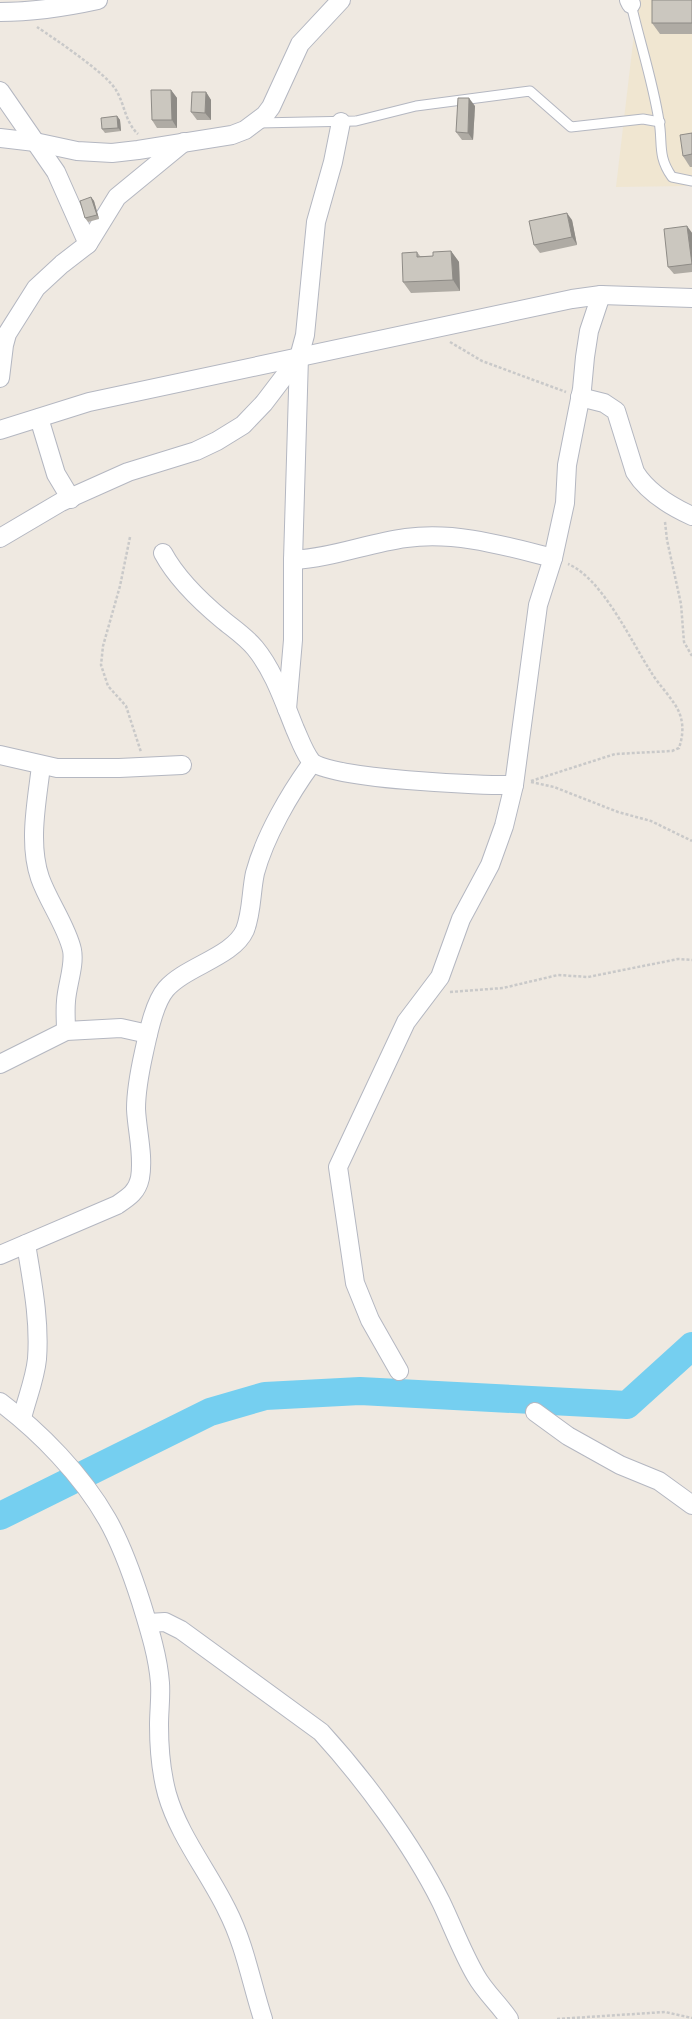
<svg xmlns="http://www.w3.org/2000/svg" width="692" height="2019" font-family="Roboto,sans-serif">
  <style>
    .education { fill: #f0e6d1 }
    .lines { fill: none; stroke-linecap: round; stroke-linejoin: round }
    .river { stroke: #75cff0; stroke-width: 28 }
    .lane-casing { stroke: #b4b7c1; stroke-width: 11 }
    .street-casing { stroke: #b4b7c1; stroke-width: 20 }
    .path { stroke: #c9c9c9; stroke-width: 2.5; stroke-dasharray: 3 2; stroke-linecap: butt }
    .lane { stroke: #fff; stroke-width: 9 }
    .street { stroke: #fff; stroke-width: 18 }
    .wall { fill: #afaba4 }
    .shaded-wall { fill: #8e8b86 }
    .building { fill: #cbc7bf; stroke: #8e8b86 }
  </style>
  <rect width="100%" height="100%" fill="#efe9e1"/>
  <polygon class="education" points="638,0 692,0 692,186 616,187"/>
  <g class="lines">
    <polyline class="river" points="0,1516 210,1412 265,1396 360,1391 627,1405 692,1346"/>
    <defs>
      <g id="lane">
        <path d="M631 4C640 43 653 82 659 121 663 143 657 156 672 177L692 181"/>
        <polyline points="258,123 356,121 416,106 530,91 571,127 643,119 660,122"/>
      </g>
      <g id="street">
        <polyline points="629,0 631,4"/>
        <path d="M0 12C33 12 66 7 98 0"/>
        <polyline points="0,91 56,172 88,244"/>
        <polyline points="0,138 35,142 77,151 112,153 138,150 232,135 245,130 265,115 271,107 300,44 341,0"/>
        <polyline points="0,378 4,345 7,334 36,288 62,264 88,244 117,197 184,142"/>
        <path d="M580 397 604 403 616 411 635 472C648 493 670 506 692 516"/>
        <polyline points="39,418 56,474 71,499"/>
        <polyline points="0,430 89,402 572,299 601,295 692,298"/>
        <polyline points="0,538 61,502 128,472 196,451 217,441 243,425 264,403 299,357"/>
        <path d="M163 553C177 579 200 601 223 620 234 629 246 637 255 648 274 671 284 702 295 729 300 740 304 752 311 761 325 779 487 786 514 785"/>
        <path d="M293 560C332 558 368 543 406 538 456 531 505 546 553 558"/>
        <polyline points="287,709 293,640 293,560 299,357 305,335 316,222 333,162 341,122"/>
        <polyline points="0,755 57,768 119,768 182,765"/>
        <path d="M41 766C37 801 28 843 40 878 48 901 67 927 72 950 75 965 67 985 66 1001 65 1011 66 1021 66 1031"/>
        <polyline points="0,1064 66,1031 121,1028 148,1034"/>
        <path d="M0 1255 117 1205C129 1197 137 1192 140 1178 144 1156 137 1131 136 1109 136 1090 140 1070 144 1052 148 1034 154 1003 166 989 186 966 233 957 245 930 252 912 251 891 255 873 265 836 290 793 312 763"/>
        <polyline points="399,1371 370,1320 355,1283 338,1167 406,1022 440,977 461,919 490,865 504,826 514,785 538,605 553,558 565,503 567,465 582,389 585,357 589,331 601,295"/>
        <path d="M0 1402C40 1432 82 1475 107 1519 122 1545 132 1574 141 1602 149 1628 158 1656 160 1683 161 1697 159 1711 159 1725 159 1747 161 1772 167 1794 179 1836 208 1871 227 1910 245 1945 251 1982 263 2019"/>
        <polyline points="535,1412 568,1436 620,1465 659,1481 692,1505"/>
        <path d="M22 1418C27 1398 35 1379 37 1359 40 1320 32 1281 26 1244"/>
        <path d="M148 1623 165 1622 181 1630 321 1732C364 1779 412 1844 441 1902 453 1927 462 1952 476 1976 485 1992 499 2004 509 2019"/>
      </g>
    </defs>
    <use href="#lane" class="lane-casing"/>
    <use href="#street" class="street-casing"/>
    <g class="path">
      <path d="M37 27C55 39 107 74 116 90 125 105 125 122 138 134"/>
      <polyline points="450,342 482,361 566,392"/>
      <polyline points="665,522 667,540 681,604 684,642 692,656"/>
      <polyline points="130,537 120,586 103,646 101,665 108,686 126,706 141,752"/>
      <path d="M531 781 615 754 672 751 679 748C683 736 684 724 679 712 674 700 658 684 651 672 631 641 602 578 568 564"/>
      <polyline points="531,782 554,787 618,812 651,821 692,841"/>
      <polyline points="450,992 503,988 558,975 588,977 678,959 692,960"/>
      <polyline points="557,2019 665,2012 692,2018"/>
    </g>
    <use href="#lane" class="lane"/>
    <use href="#street" class="street"/>
  </g>
  <g class="wall">
    <polygon points="692,0 692,34 660,34 652,23"/>
    <polygon points="171,90 177,98 177,128 157,128 152,120"/>
    <polygon points="206,92 211,100 211,120 197,120 191,112"/>
    <polygon points="475,106 473,140 462,140 456,132"/>
    <polygon points="117,116 120,120 121,131 105,133 102,129"/>
    <polygon points="692,133 692,167 690,167 683,156"/>
    <polygon points="91,197 94,201 99,219 88,222 85,218"/>
    <polygon points="572,220 577,245 540,253 534,245"/>
    <polygon points="687,226 692,233 692,272 674,274 668,267"/>
    <polygon points="451,251 459,262 460,291 411,293 403,282 417,252 420,256 433,256"/>
  </g>
  <g class="shaded-wall">
    <polygon points="171,90 177,98 177,128 172,120"/>
    <polygon points="206,92 211,100 211,120 205,113"/>
    <polygon points="469,98 475,106 473,140 468,133"/>
    <polygon points="117,116 120,120 121,131 118,128"/>
    <polygon points="91,197 94,201 99,219 97,215"/>
    <polygon points="567,213 572,220 577,245 572,237"/>
    <polygon points="687,226 692,233 692,265 692,264"/>
    <polygon points="451,251 459,262 460,291 453,280"/>
  </g>
  <g class="building">
    <rect x="652" y="0" width="40" height="23"/>
    <polygon points="151,90 171,90 172,120 152,120"/>
    <polygon points="192,92 206,92 205,113 191,112"/>
    <polygon points="458,98 469,98 468,133 456,132"/>
    <polygon points="117,116 118,128 102,129 101,118"/>
    <polygon points="692,133 692,154 683,156 680,135"/>
    <polygon points="91,197 97,215 85,218 80,201"/>
    <polygon points="567,213 572,237 534,245 529,221"/>
    <polygon points="687,226 692,264 668,267 664,229"/>
    <polygon points="451,251 453,280 403,282 402,253 417,252 417,257 433,256 433,252"/>
  </g>
</svg>
